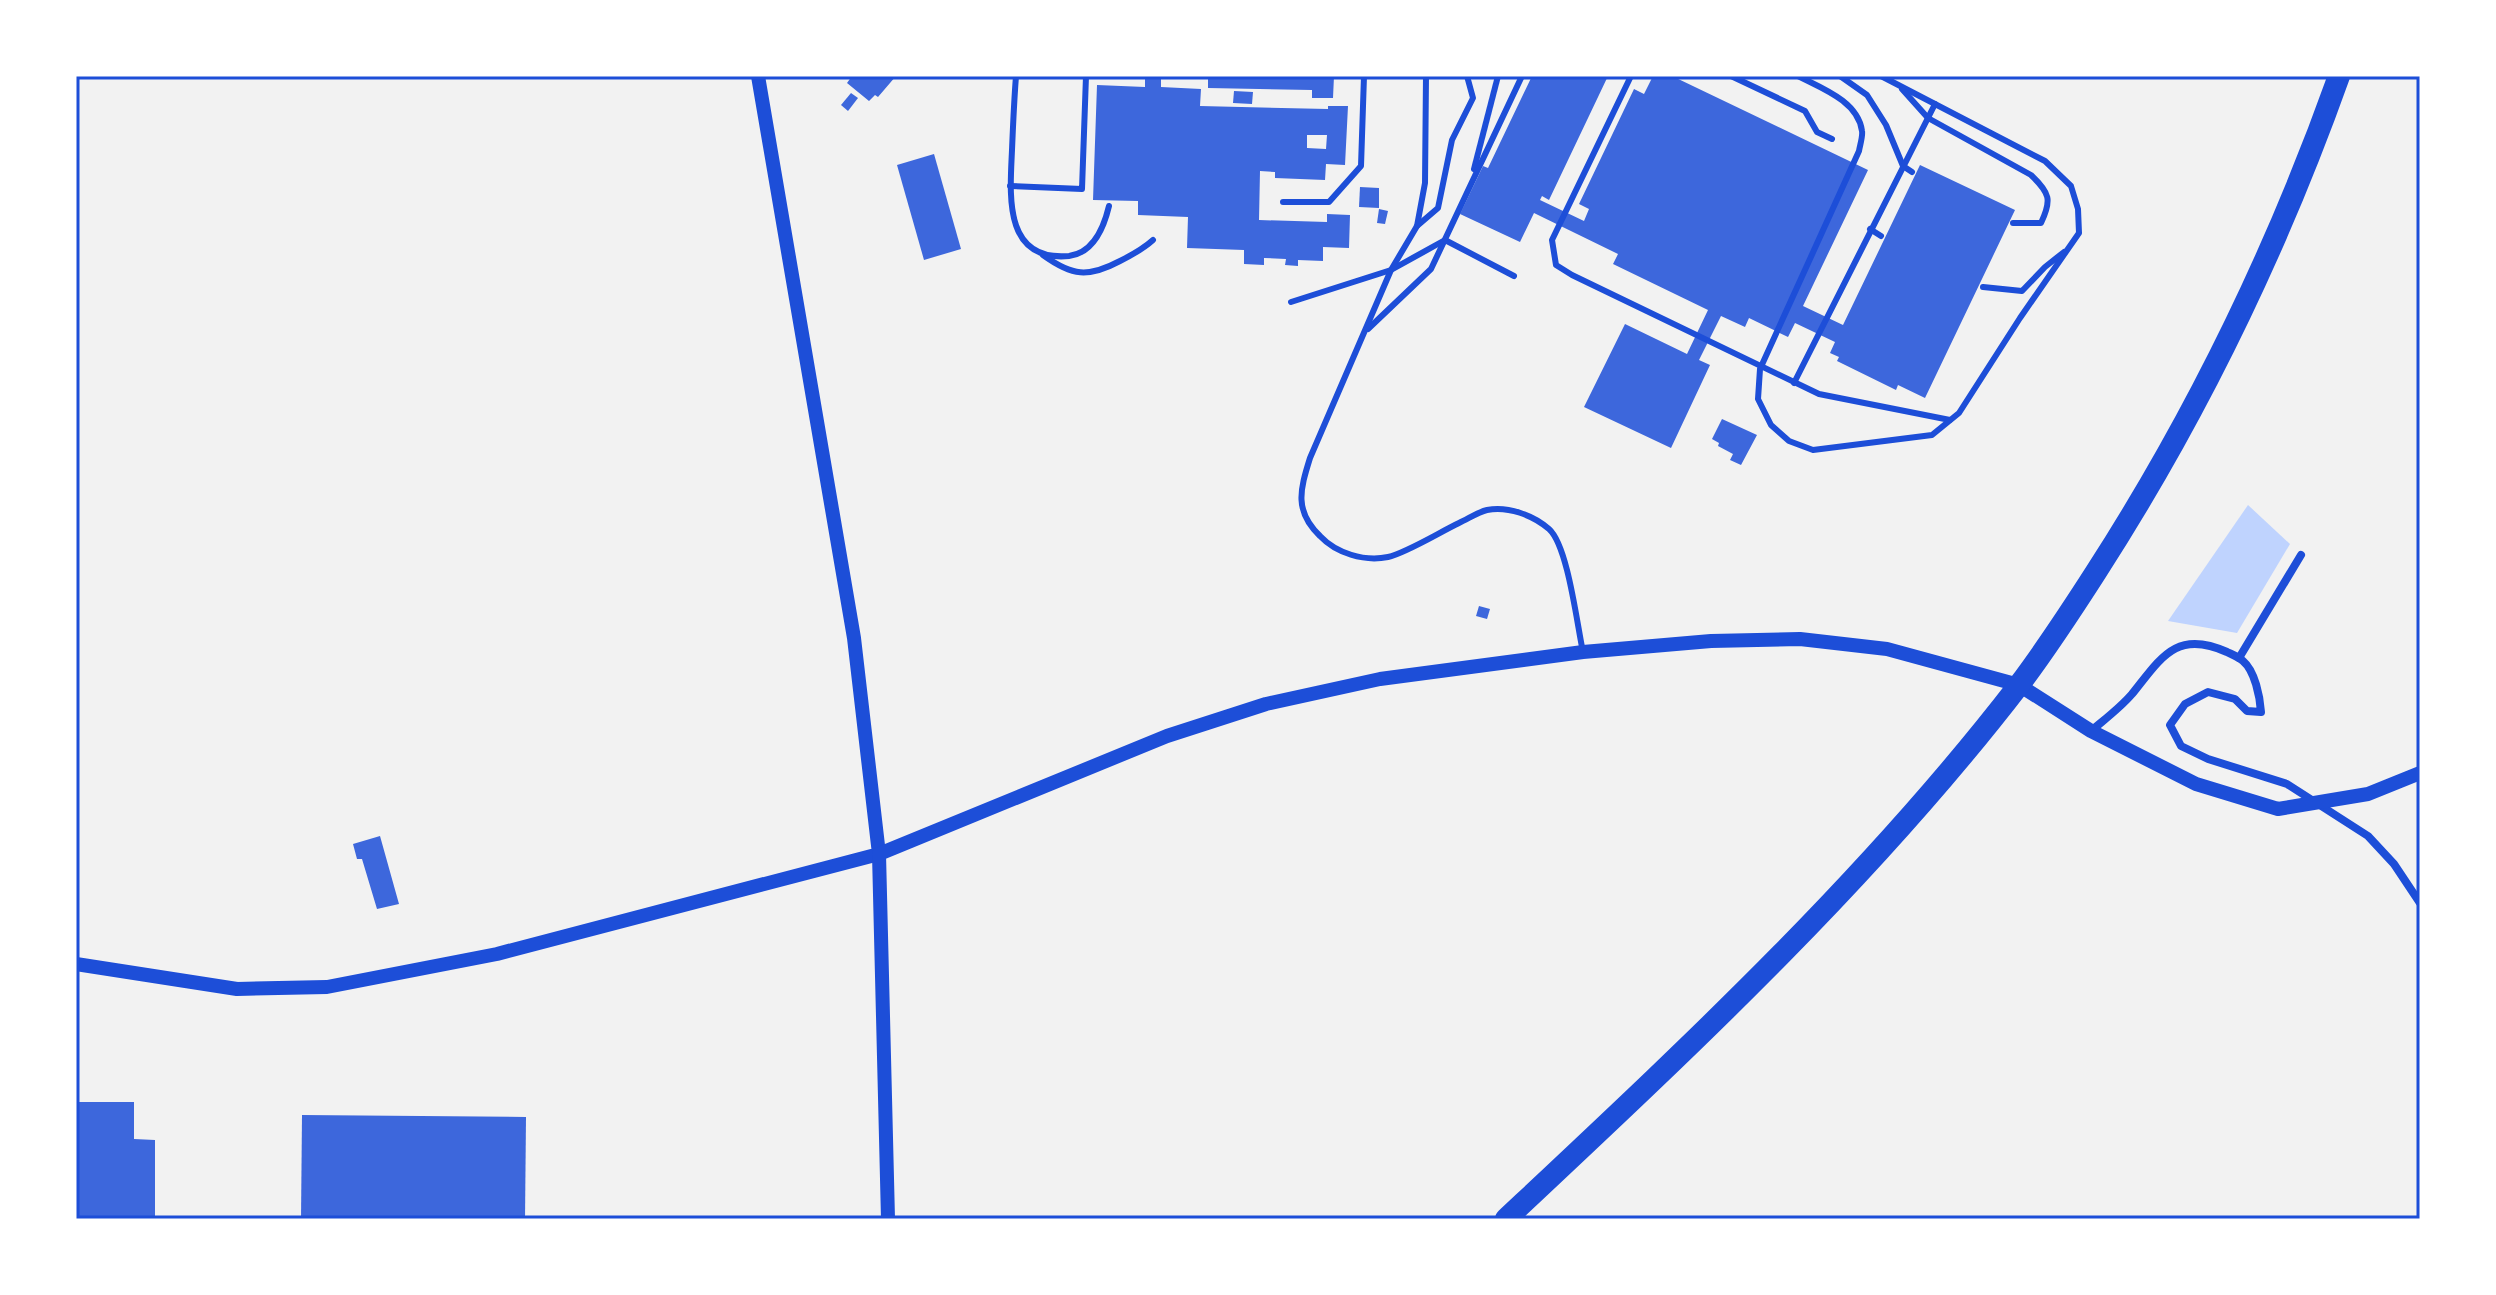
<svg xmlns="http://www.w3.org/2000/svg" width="2496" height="1295" font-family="Commissioner,sans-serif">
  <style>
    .water { fill: #bfd3fe }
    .building { fill: #3d67dc; fill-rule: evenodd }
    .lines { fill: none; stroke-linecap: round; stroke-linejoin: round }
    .service { stroke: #1d4ed8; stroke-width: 6 }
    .minor { stroke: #1d4ed8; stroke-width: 8 }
    .tertiary { stroke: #1d4ed8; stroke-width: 14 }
    .trunk { stroke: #1d4ed8; stroke-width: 22 }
    .neatline { fill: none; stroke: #1d4ed8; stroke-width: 3 }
  </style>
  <rect width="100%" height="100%" fill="#f2f2f2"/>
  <polygon class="water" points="2248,505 2290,544 2237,633 2168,621"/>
  <g class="building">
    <polygon points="852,76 896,76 878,97 875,95 869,101 847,83"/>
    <path d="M1145 76H1161V87L1201 89 1200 106 1328 109V106H1348L1345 165 1326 164 1325 180 1275 178V172L1260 171 1259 220 1327 222V214L1350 215 1349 248 1323 247V261L1298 260V266L1285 265 1286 259 1264 258V265L1244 264V250L1187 248 1188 217 1138 215V201L1093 200 1097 85 1145 87ZM1307 135H1327L1326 149 1307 148Z"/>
    <polygon points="1208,76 1334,76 1333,98 1312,98 1312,90 1208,88"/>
    <polygon points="1532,76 1608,76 1549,200 1542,196 1540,200 1584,221 1589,209 1579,204 1634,89 1644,94 1653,76 1672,76 1868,170 1803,306 1843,325 1920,165 2015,210 1925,398 1898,385 1896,390 1837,361 1839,357 1830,353 1835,342 1795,323 1788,337 1749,318 1745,327 1721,316 1699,360 1710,365 1671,448 1584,407 1625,324 1687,354 1708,310 1613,264 1618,254 1534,213 1520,242 1460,214 1483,166 1488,168"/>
    <polygon points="1234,91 1253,92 1252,104 1233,103"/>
    <polygon points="851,93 858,98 848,111 841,105"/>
    <polygon points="934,154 961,249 924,260 897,165"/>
    <polygon points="1360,187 1379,188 1379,208 1359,207"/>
    <polygon points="1379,209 1388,211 1385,224 1377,223"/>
    <polygon points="1722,419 1757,435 1741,465 1730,460 1733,454 1718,446 1719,443 1712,439"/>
    <polygon points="1479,606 1490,609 1487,619 1476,616"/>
    <polygon points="380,836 399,904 377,909 362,859 357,859 353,844"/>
    <polygon points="76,1102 134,1102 134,1139 155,1140 155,1219 76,1219"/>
    <polygon points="302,1115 526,1117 525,1219 301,1219"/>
  </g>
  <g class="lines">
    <g class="service">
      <path d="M1016 76C1014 101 1013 126 1012 150 1010 195 1003 262 1069 256 1093 253 1104 227 1109 206"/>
      <path d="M1426 76 1425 183 1417 226 1391 270 1310 458C1300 490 1294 511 1320 536 1336 553 1364 562 1388 557 1406 553 1440 532 1459 523 1468 519 1478 512 1487 510 1508 506 1533 515 1549 529 1568 546 1577 625 1583 652"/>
      <polyline points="1631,76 1552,240 1556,265 1572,275 1819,394 1950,420"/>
      <polyline points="1731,76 1805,111 1817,132 1832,139"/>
      <path d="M1798 76C1821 88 1858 101 1862 131 1863 136 1860 145 1859 151L1760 369 1758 399 1771 425 1789 441 1813 450 1932 435 1959 413 2020 318 2079 233 2078 209 2071 186 2045 161 1881 76"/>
      <polyline points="1840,76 1867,95 1886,125 1903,166 1912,172"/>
      <path d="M1902 89 1928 118 2031 175C2050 193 2052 200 2041 223H2013"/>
      <polyline points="1474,169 1498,76"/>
      <polyline points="1010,186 1082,189 1086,76"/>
      <polyline points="1283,202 1329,202 1361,166 1364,76"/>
      <polyline points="1417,226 1438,208 1452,140 1473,98 1467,76"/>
      <polyline points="1870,229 1881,236"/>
      <path d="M1043 255C1072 276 1088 278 1120 261 1132 255 1143 249 1153 240"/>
      <polyline points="1983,287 2022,291 2045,267 2064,252"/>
      <polyline points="1291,302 1391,270 1445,240 1514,276"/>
      <polyline points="1368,329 1431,269 1522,76"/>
      <polyline points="1794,383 1935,104"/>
    </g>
    <g class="minor">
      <polyline points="2239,658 2301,555"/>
      <path d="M2091 731C2105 719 2120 708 2132 694 2161 658 2176 629 2227 652 2231 654 2239 657 2243 661 2255 671 2260 697 2261 712L2247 711 2235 699 2208 692 2185 704 2170 725 2181 746 2208 759 2287 784 2368 836 2394 864 2420 903"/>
    </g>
    <g class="tertiary">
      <polyline points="76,964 237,989 327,987 497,954 879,854 854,638 758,76"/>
      <polyline points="888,1219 879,854 1167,736 1266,704 1380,679 1583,652 1711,641 1800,639 1887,649 2019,685 2091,731 2196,784 2278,809 2368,794 2420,773"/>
    </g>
    <path class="trunk" d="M1506 1219C1686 1050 1868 881 2019 685 2046 649 2071 611 2096 572 2196 417 2277 250 2339 76"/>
  </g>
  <rect width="2496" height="1295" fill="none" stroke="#ffffff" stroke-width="156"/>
  <rect x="78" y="78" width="2340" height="1139" class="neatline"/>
</svg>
